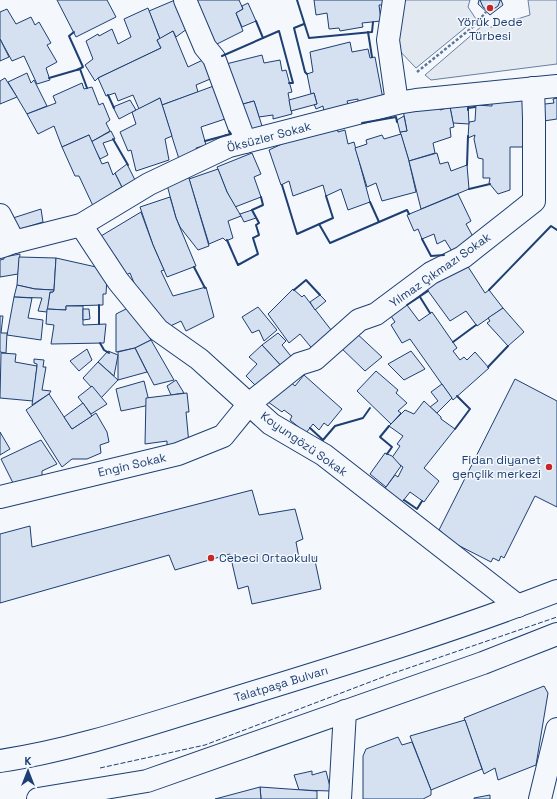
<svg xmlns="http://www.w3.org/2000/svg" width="557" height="799" font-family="'Space Grotesk',sans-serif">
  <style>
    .green { fill: #e3e9f0; stroke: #687fa3 }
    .building { fill: #d5e0f0; stroke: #1d3f73 }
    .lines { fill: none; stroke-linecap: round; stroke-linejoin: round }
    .minor-casing { stroke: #1d3f73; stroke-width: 24 }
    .major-casing { stroke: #1d3f73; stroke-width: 24 }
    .path { stroke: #5e769c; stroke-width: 2.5; stroke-dasharray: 3 2; stroke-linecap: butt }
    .minor { stroke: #f4f7fb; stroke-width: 22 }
    .major { stroke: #f4f7fb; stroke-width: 22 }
    .fence { stroke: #1d3f73; stroke-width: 1; stroke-dasharray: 5 2; stroke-linecap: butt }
    .wall { stroke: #1d3f73; stroke-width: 2 }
    .poi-dot { fill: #c62828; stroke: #f4f7fb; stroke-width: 1.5 }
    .labels { text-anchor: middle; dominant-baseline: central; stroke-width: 3; stroke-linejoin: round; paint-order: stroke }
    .poi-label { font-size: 12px; fill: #1d3f73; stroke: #f4f7fb }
    .street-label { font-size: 12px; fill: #1d3f73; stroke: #f4f7fb }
  </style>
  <rect width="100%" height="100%" fill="#f4f7fb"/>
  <g class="green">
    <polygon points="402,0 470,0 468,7 476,19 416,68 395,46"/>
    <polygon points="528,0 557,0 557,64 431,80 425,75 482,26 492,27 530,15"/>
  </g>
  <g class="building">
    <polygon points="57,0 107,0 116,17 76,37"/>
    <polygon points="175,0 191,26 176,37 173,31 160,39 149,11"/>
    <polygon points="190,0 239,0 243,9 236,13 243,31 215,45"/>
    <polygon points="314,0 383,0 383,5 379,5 381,21 362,23 363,27 340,31 339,28 329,29 327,13 316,15"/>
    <polygon points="479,0 501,0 503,5 490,15 478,4"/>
    <polygon points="480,0 500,0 500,1 498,6 492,10 487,10 483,7"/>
    <polygon points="248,3 256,21 242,27 236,13 243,9 242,6"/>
    <polygon points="148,8 160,39 157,40 161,48 98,78 95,81 85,65 93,59 86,41 98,34 99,36 112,29 118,44 131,37 124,19"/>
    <polygon points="7,9 16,24 31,17 35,25 39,22 51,43 47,45 57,62 46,68 50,80 37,84 24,56 12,61 0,39 0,12"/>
    <polygon points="173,31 188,67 207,58 215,77 196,85 198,92 162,105 160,98 139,109 133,95 118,101 115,93 106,96 98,78 161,48 157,40"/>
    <polygon points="0,39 9,57 0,61"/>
    <polygon points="350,42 352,52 368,49 370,58 375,57 383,99 358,104 358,99 347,101 349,107 324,112 323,106 316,109 314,104 317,104 314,93 311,94 307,74 313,72 310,52"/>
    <polygon points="262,55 264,63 280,60 282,71 286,70 292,92 288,93 292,114 273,119 273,115 259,117 254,101 236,106 222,65"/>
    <polygon points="27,73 31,83 34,80 47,106 27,114 8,82"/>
    <polygon points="5,78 17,97 0,104 0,81"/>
    <polygon points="82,83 84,89 92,87 99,105 103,103 110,120 106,123 110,131 91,142 89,135 62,147 54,126 38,134 27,114 56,103 53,96"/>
    <polygon points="219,84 225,119 201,127 206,145 196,148 197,153 179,159 162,105"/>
    <polygon points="314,93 317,104 291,111 289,100"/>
    <polygon points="160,98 172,136 165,139 169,160 136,171 131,150 128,151 120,132 136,124 132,112"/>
    <polygon points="525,98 529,147 510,147 510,190 498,194 489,183 490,178 483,178 483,159 478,158 474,139 475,135 468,138 469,122 475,121 476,105 492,106 492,101"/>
    <polygon points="557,98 557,119 537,122 536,105 554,103 553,99"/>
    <polygon points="130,100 136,110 119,119 113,107"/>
    <polygon points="254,101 263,129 244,132 236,106"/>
    <polygon points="453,104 468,104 469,124 453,123 450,107 452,108"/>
    <polygon points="439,106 440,110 450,107 454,127 450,128 451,137 433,143 435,153 409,161 400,132 407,131 403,110"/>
    <polygon points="404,116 407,131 400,132 397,120"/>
    <polygon points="336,124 338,132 345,130 348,144 354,142 370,202 348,210 341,189 326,196 323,185 293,196 289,181 281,185 269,150 284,143 283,140"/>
    <polygon points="111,131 115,139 103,143 108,155 100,159 91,142"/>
    <polygon points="401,134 409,161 416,192 382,201 376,183 367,187 355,148 367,144 366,140 382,135 384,139"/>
    <polygon points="89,135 102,164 108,162 113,175 115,173 122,187 115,191 117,196 94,208 79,176 75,176 62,147"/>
    <polygon points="252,153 261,174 254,177 261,197 235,207 227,192 217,167"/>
    <polygon points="437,153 440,164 448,162 451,171 467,165 469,189 421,209 409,161"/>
    <polygon points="127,164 137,184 116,195 115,191 122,187 115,173"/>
    <polygon points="218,169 227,192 241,216 228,221 233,238 226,241 223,238 209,244 189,179"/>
    <polygon points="188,175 209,246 198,250 180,227 176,218 167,185"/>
    <polygon points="458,194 471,221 466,224 476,242 453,253 445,240 437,244 434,234 422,239 418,229 414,231 407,215"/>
    <polygon points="170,197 176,218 196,266 167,277 153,245 140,207"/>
    <polygon points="41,209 43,222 17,230 13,218"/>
    <polygon points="252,210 256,218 244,222 240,214"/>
    <polygon points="141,212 153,245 164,270 161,271 173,296 206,287 214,317 186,331 181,321 164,329 155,308 152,309 142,292 138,293 130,273 124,276 116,257 111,259 101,236"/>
    <polygon points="20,254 18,274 0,277 0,260 4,259 4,257"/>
    <polygon points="19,257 56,258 54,290 35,289 17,285"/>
    <polygon points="56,258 105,269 107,277 106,294 103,294 103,305 66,306 66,310 47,309 50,292 53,292 54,290"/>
    <polygon points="465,262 485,293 489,290 503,308 477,326 466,311 450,321 426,288"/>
    <polygon points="17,285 35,289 54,290 53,292 50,292 47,312 38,311 42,298 14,297"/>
    <polygon points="293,289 302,297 304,295 335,335 315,352 300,334 289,343 268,314"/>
    <polygon points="320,295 326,301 315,310 310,302"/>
    <polygon points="14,297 32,298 28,318 43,320 41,340 7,335"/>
    <polygon points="404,301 419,321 432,312 457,348 453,351 460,360 464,357 467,360 475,352 489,368 453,400 410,339 402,343 391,325 395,322 389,313"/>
    <polygon points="66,306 83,306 83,325 106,324 104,343 51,344 54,325 46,324 47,309 66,310"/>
    <polygon points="258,307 277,330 264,341 259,330 252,333 242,317"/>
    <polygon points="128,308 139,318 151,340 135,348 116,352 116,314"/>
    <polygon points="503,308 524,332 508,346 487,323 490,321 488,318"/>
    <polygon points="83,309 89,309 90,319 83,320"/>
    <polygon points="0,316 3,316 1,333 7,333 6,353 0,352"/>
    <polygon points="354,331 382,357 365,371 338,345"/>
    <polygon points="278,333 286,341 282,345 294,360 284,369 262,345"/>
    <polygon points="151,340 174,380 154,385 135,348"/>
    <polygon points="262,345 284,369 260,390 246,376 257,364 249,357"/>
    <polygon points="135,348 147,372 118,380 118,352"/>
    <polygon points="87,349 92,360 79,371 70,361"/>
    <polygon points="108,351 118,355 114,376 98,362"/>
    <polygon points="411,351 425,369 404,380 388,364"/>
    <polygon points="1,353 16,354 15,362 37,366 33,401 0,398"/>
    <polygon points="34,359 44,360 43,367 46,367 42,390 51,391 49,394 32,405 37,366 37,364 34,363"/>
    <polygon points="98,362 118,380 101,398 83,378"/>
    <polygon points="376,371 398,390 396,393 407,403 398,411 401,413 391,424 357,391"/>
    <polygon points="304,375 342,409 328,426 324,423 319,430 313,424 306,433 290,420 292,416 284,410 282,412 264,399 287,379 295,386"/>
    <polygon points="515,379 557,401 557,507 535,496 504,558 501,556 499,561 493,558 491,562 442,537 443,533 439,530"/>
    <polygon points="176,380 184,393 171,395 167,386"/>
    <polygon points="144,381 150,405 121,411 116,389"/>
    <polygon points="442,384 452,398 437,413 430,407 438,401 431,392"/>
    <polygon points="92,386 107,404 91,414 78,397"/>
    <polygon points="187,393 189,412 186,412 189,444 167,445 167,441 145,444 146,398"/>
    <polygon points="49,394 72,429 96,413 107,432 109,442 100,445 101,453 87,459 72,459 62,467 26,410"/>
    <polygon points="424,401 441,417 441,419 455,429 424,468 439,481 424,502 410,492 399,506 383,491 395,475 398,477 403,467 391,459 400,446 397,444 403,436 389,426 405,410 414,414"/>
    <polygon points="83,403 92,416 72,429 64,417"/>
    <polygon points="0,432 10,449 0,455"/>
    <polygon points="41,440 57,464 42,471 42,475 34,480 30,478 15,487 1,459"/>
    <polygon points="385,453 392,456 401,466 386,487 370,474"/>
    <polygon points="252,490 259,515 295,509 303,539 296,542 299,558 314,556 321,589 252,604 248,586 238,589 230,554 175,570 169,555 0,603 0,534 30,526 32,547"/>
    <polygon points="544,686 548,693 536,765 498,780 495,768 484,774 464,718"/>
    <polygon points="465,720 482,769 431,790 410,736"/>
    <polygon points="398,737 402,745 412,742 431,790 431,795 423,799 363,799 363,756 366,749"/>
    <polygon points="312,771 312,775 326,771 331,791 299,790 294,775"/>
    <polygon points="260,787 317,791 317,799 261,799"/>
    <polygon points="260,787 261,799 215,799"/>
    <polygon points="490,795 490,799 474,799 474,798"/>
  </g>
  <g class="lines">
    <defs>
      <g id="minor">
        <polyline points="185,0 205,47 214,58 245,142"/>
        <polyline points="394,0 388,40 397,103"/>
        <polyline points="0,215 14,242"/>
        <polyline points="81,225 118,281 158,330 199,359 271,424 324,455 518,606"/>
        <polyline points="0,247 14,242 81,225 149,184 229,146 397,103 416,100 557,86"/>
        <polyline points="0,497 178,454 223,436 249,404 299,364 315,359 359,320 376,314 431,273 463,257 534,201 534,119 533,88"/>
        <polyline points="340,799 345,711"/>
        <polyline points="540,799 557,729"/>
      </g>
      <g id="major">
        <path d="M0 761C74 750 147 725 219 703 332 668 446 634 557 591"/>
        <polyline points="38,799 147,781 483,663 557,634"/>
      </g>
    </defs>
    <use href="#minor" class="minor-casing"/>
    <use href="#major" class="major-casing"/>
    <polyline class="path" points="417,72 474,26 486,12"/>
    <use href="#minor" class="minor"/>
    <use href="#major" class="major"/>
    <polyline class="fence" points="100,768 205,745 391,674 557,617"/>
    <g class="wall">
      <polyline points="297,0 309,38 372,32 373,22"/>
      <polyline points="256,21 263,38"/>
      <polyline points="304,24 294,28 305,72 307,74"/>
      <polyline points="74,32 69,36 83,67 77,70"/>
      <polyline points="368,32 372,57"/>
      <polyline points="222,56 279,31 293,83 289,83"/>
      <polyline points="49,78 80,69 87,88"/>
      <polyline points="108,95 114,108"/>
      <polyline points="468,110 468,108 475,107"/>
      <polyline points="362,123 396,117 397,122"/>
      <polyline points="113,139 128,165"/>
      <polyline points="205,141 231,134 229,131"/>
      <polyline points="467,165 468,136"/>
      <polyline points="282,185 297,234 333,218 326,196"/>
      <polyline points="469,189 490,184"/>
      <polyline points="370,202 379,222"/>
      <polyline points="319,224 330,243 407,210 409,214"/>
      <polyline points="422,239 431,256 444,255"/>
      <polyline points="227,240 238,265 258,254 253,238 259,235 256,225 259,223 252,210 263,205 261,197"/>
      <polyline points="194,267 205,288"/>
      <polyline points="294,290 306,280 320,295"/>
      <polyline points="489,290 551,226 557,230"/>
      <polyline points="420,297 430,313"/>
      <polyline points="407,305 428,291"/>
      <polyline points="99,324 99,305"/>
      <polyline points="453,342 476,325"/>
      <polyline points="100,343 104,350 109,353"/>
      <polyline points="488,367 508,346"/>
      <polyline points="310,428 323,440 335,426 363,418 370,408"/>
      <polyline points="455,429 470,409 457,396"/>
      <polyline points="387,454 392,447 380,437 389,426"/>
      <polyline points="404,500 417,509 422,501"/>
    </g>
  </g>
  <g class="poi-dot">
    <circle cx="490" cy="8" r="4"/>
    <circle cx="549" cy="467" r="4"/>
    <circle cx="211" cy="558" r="4"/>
  </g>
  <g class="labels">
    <g class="poi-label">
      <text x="490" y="22">Yörük Dede<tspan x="490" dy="14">Türbesi</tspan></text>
      <text x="541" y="460" text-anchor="end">Fidan diyanet<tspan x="541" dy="14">gençlik merkezi</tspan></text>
      <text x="219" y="558" text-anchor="start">Cebeci Ortaokulu</text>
    </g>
    <g class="street-label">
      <text transform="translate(269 137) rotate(-15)">Öksüzler Sokak</text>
      <text transform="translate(440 270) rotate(-35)">Yılmaz Çıkmazı Sokak</text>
      <text transform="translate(304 444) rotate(35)">Koyungözü Sokak</text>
      <text transform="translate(132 465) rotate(-13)">Engin Sokak</text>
      <text transform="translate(281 684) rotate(-17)">Talatpaşa Bulvarı</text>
    </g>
  </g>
  <g transform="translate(28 771)" stroke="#f4f7fb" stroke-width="3" paint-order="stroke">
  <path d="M0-3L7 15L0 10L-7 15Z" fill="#1d3f73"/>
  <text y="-6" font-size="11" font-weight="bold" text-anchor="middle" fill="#1d3f73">K</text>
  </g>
</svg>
